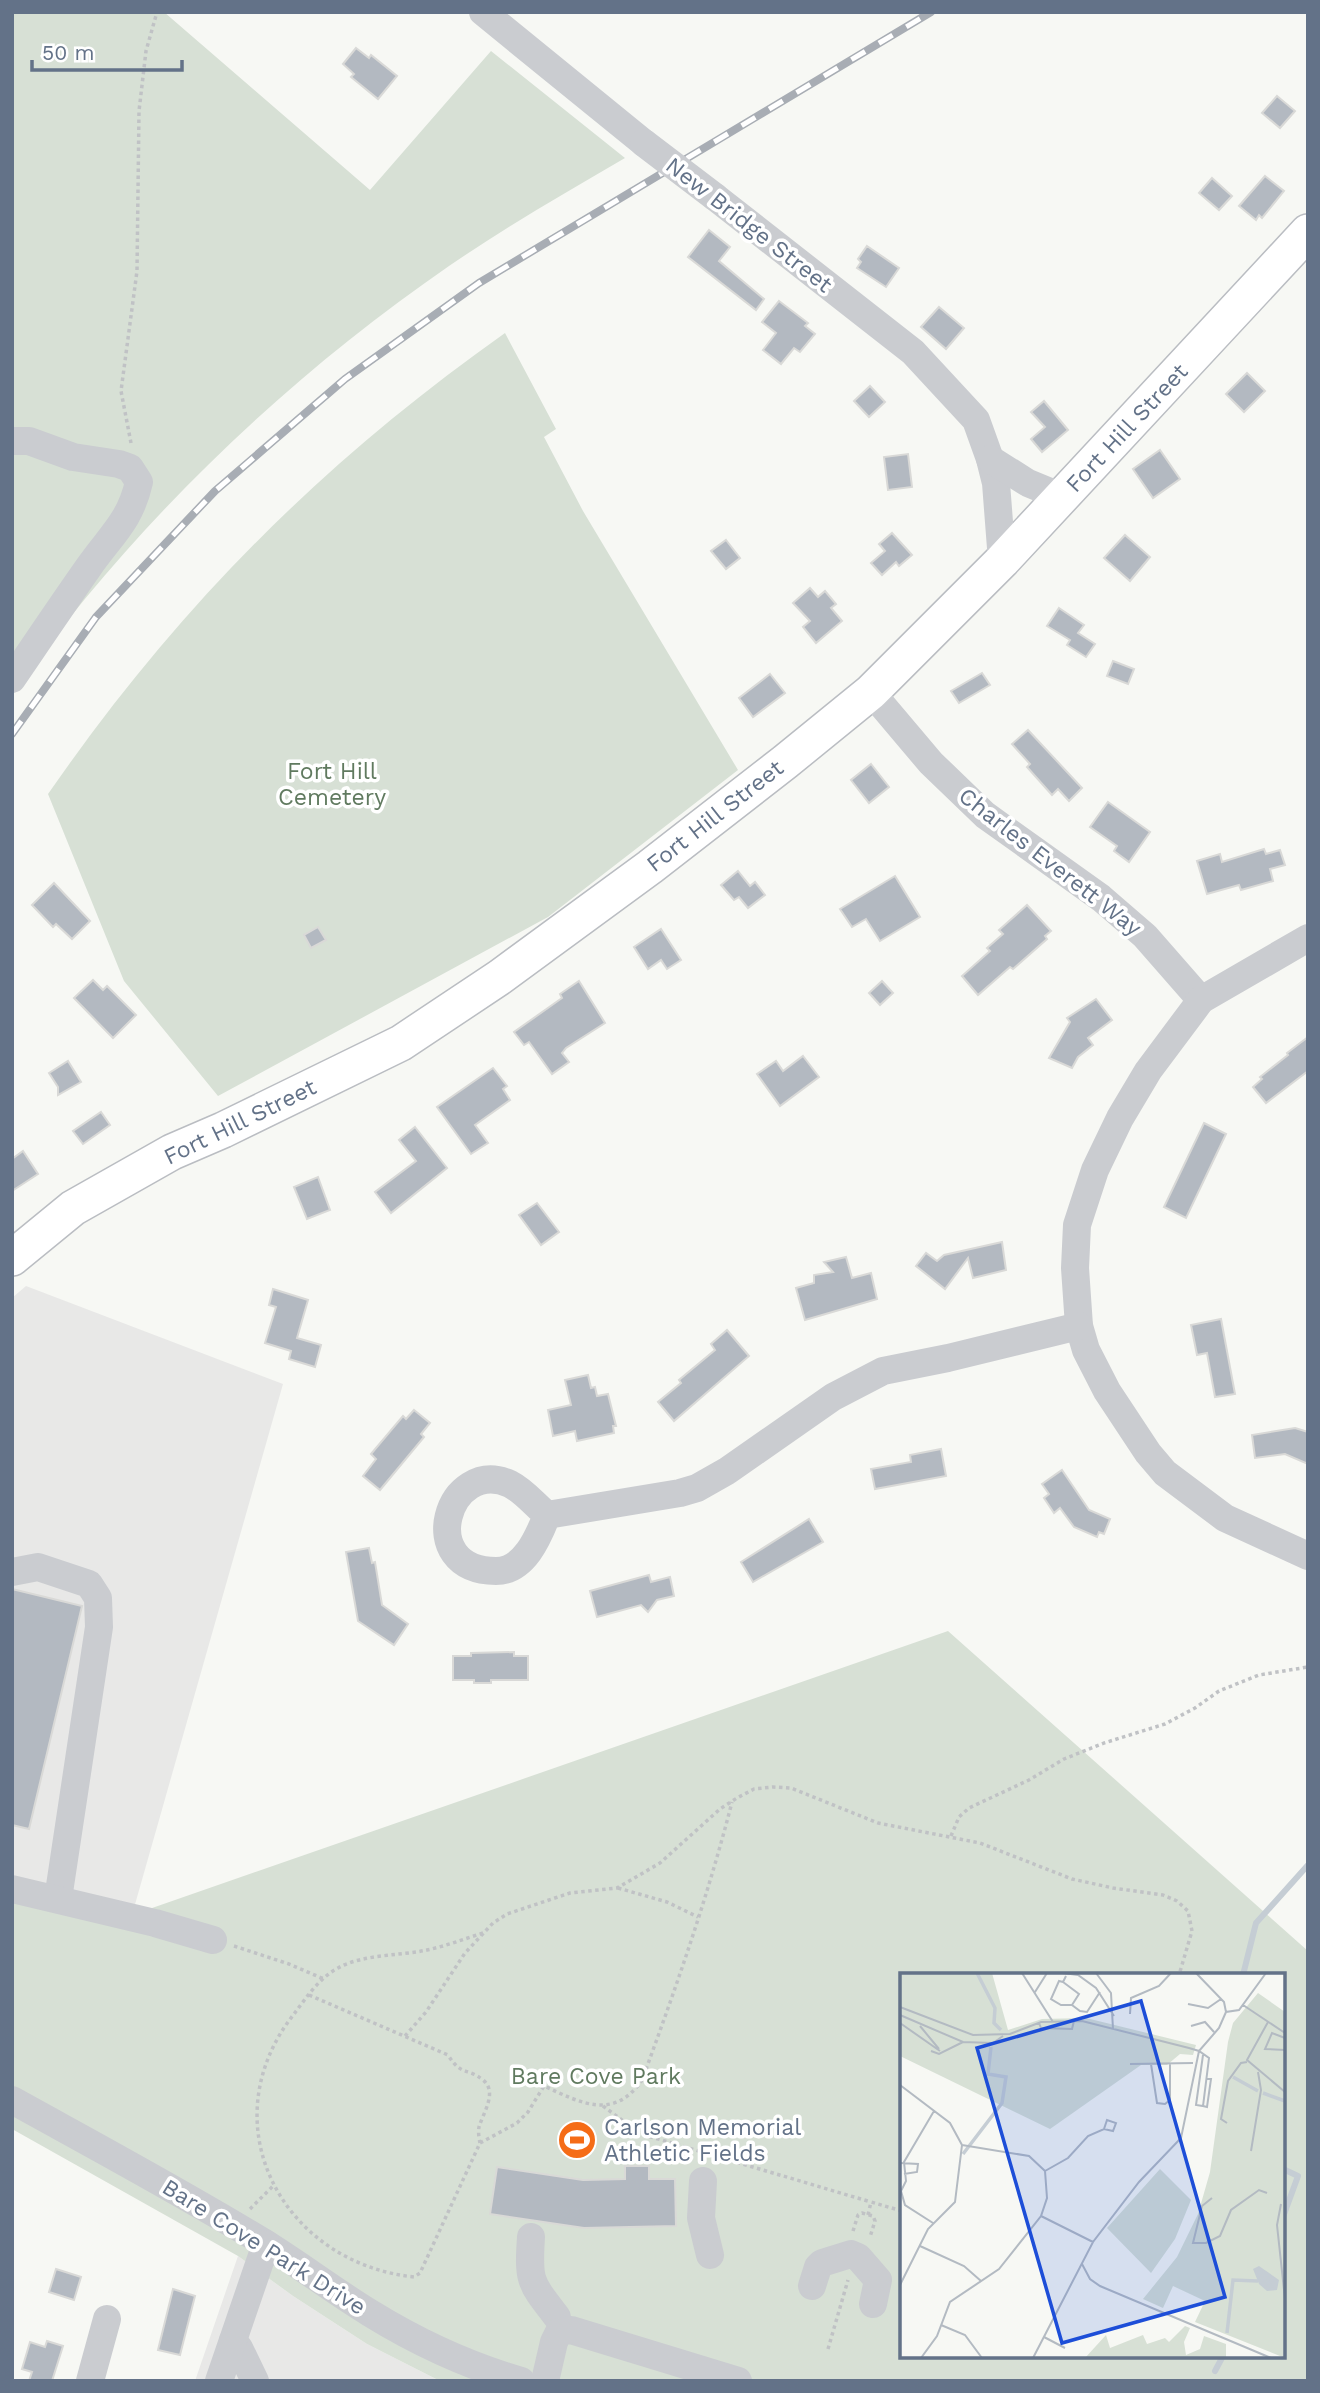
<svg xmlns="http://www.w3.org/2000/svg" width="1320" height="2393" font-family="'Work Sans',sans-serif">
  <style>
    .built { fill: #e8e8e7 }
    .green { fill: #d7e0d5; fill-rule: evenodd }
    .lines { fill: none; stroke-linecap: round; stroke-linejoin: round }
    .stream { stroke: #c5cdd4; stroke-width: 6 }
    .building { fill: #b3b9c1; stroke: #d9d9d7; stroke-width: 2 }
    .major-casing { stroke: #babdc2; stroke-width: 38 }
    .path { stroke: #c0c2c5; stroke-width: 3.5; stroke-dasharray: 3.5 3.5; stroke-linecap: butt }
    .minor { stroke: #caccd0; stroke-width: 28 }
    .major { stroke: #fff; stroke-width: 35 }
    .rail-casing { stroke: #a8adb4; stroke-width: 8 }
    .rail { stroke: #fff; stroke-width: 5; stroke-dasharray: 16; stroke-linecap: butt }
    .minor-bridge { stroke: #caccd0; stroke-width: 28 }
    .labels { text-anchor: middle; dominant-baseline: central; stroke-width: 7; stroke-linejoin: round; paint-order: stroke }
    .street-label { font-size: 23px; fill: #637288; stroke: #fff }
    .park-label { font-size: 23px; fill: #607a5f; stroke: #fff }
    .poi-label { font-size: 23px; fill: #637288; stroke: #fff; text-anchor: start }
    .inset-river { fill: none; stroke: #c5cdd4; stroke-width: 3.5 }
    .inset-road { fill: none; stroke: #b3bac2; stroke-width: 2 }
    .view { fill: #1d4ed8; fill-opacity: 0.15; stroke: #1d4ed8; stroke-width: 3.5 }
    .inset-edge { fill: none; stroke: #637288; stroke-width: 3.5 }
  </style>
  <rect width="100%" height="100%" fill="#f7f8f4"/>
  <g class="built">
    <polygon points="26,1286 283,1384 132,1915 12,1881 12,1298"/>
    <polygon points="238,2256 293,2296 367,2344 440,2381 195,2381"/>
  </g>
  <g class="green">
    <path d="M12 12H164L370 190 491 51 625 158C565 193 506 227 449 266 281 382 131 527 12 694Z"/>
    <path d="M505 333 556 429 544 437 583 511 738 770 548 917 218 1096 124 981 48 794C178 607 319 465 505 333Z"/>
    <path d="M948 1631 1308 1951V2381H440L367 2344 293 2296 238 2256 12 2129V1881L132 1915ZM902 1975H1283V2356H902Z"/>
  </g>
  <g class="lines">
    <g class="stream">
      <polyline points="1243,1975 1256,1923 1308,1865"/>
      <polyline points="1283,2169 1298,2176 1283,2217"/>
      <polyline points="1215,2371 1223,2356"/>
    </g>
  </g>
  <g class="building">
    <polygon points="356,48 369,58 371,55 397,76 378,99 351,77 354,74 343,64"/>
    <polygon points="1277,96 1295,111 1280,128 1262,113"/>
    <polygon points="1265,176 1284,191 1262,218 1259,215 1256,220 1239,206"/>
    <polygon points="1212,178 1232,196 1219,210 1199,193"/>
    <polygon points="709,230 730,247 719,261 764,299 756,310 688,257"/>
    <polygon points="867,246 899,268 886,287 857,268 861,262 858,259"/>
    <polygon points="779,301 808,323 805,326 815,334 800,352 794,348 781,364 763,350 776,333 762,322"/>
    <polygon points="939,307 964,328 946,349 921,327"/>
    <polygon points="1247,373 1265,391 1244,412 1226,394"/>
    <polygon points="870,386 885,402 869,417 854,401"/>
    <polygon points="1044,401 1068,430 1042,452 1031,439 1045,427 1031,412"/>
    <polygon points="1160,450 1180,479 1153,498 1133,469"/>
    <polygon points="908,454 912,487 888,490 884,457"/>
    <polygon points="892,533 912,555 899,566 896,562 882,575 871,563 885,551 879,544"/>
    <polygon points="1125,535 1150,557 1130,581 1104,558"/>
    <polygon points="726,540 740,558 726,569 711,551"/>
    <polygon points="810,588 818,597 825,591 836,604 831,608 842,621 816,643 803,627 810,621 793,603"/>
    <polygon points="1059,608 1084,625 1078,633 1095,644 1086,657 1067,645 1070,640 1047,626"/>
    <polygon points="1113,661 1134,669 1128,684 1107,676"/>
    <polygon points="982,673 990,685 959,703 951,691"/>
    <polygon points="770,674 785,693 753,717 739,698"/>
    <polygon points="1028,730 1082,788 1069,801 1058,789 1052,795 1027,767 1030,764 1012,744"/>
    <polygon points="871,764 889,787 869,803 851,780"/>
    <polygon points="1108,802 1150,832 1129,862 1114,851 1117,846 1090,827"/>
    <polygon points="1264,849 1266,854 1280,850 1285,865 1270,869 1273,881 1241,890 1239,885 1207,894 1197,861 1220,854 1222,862"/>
    <polygon points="738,871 750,886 755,882 765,895 748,908 739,897 734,900 721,885"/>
    <polygon points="895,876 920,917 880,941 866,919 852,927 840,909"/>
    <polygon points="54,883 90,921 72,939 56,924 53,927 32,905"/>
    <polygon points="1027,905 1051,931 1045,936 1047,939 1013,969 1010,967 978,995 962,976 990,951 987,948 1003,934 999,930"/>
    <polygon points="318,927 326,940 311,948 304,935"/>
    <polygon points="661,929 681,960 667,969 661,960 648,969 634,947"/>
    <polygon points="93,980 103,990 107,986 136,1015 113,1038 74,998"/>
    <polygon points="579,981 605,1023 566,1048 562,1053 569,1062 552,1074 529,1042 524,1045 514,1032 562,998 560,994"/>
    <polygon points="882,981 893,993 880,1005 869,993"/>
    <polygon points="1096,999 1112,1020 1088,1038 1093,1045 1078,1057 1072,1068 1049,1058 1070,1022 1067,1018"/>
    <polygon points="1308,1037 1308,1071 1266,1103 1253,1087 1262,1079 1260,1077 1288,1055 1287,1053"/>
    <polygon points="803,1056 819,1077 780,1106 757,1074 776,1061 783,1071"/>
    <polygon points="68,1061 81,1082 58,1095 58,1087 49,1073"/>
    <polygon points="493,1068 507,1086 503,1089 510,1100 475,1125 488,1143 471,1154 437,1107"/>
    <polygon points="101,1112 110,1125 83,1144 73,1131"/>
    <polygon points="1204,1123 1226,1134 1186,1218 1164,1207"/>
    <polygon points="415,1127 447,1168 391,1213 375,1192 416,1161 399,1140"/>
    <polygon points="23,1151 38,1174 12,1191 12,1159"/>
    <polygon points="318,1177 330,1210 307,1219 294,1187"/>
    <polygon points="537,1203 559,1232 541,1245 519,1215"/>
    <polygon points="1002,1242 1006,1270 973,1278 968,1258 945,1289 916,1266 926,1253 937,1261 944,1255"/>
    <polygon points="846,1257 852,1278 871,1273 877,1299 805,1320 796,1288 814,1283 814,1275 833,1272 824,1262"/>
    <polygon points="273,1289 308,1300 297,1338 321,1345 315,1367 289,1359 291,1351 265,1343 276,1307 269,1305"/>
    <polygon points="1221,1319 1235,1394 1215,1397 1207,1353 1197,1355 1191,1325"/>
    <polygon points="727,1330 749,1356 674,1421 658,1402 681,1383 679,1380 715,1350 711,1344"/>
    <polygon points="588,1375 591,1388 595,1387 597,1396 608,1394 616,1426 613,1426 614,1433 577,1441 575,1431 553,1436 548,1410 571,1405 565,1380"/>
    <polygon points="414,1410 430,1423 421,1434 424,1437 380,1490 363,1476 376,1459 371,1454 403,1416 406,1419"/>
    <polygon points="1295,1428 1308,1432 1308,1464 1285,1454 1255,1458 1252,1435"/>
    <polygon points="941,1449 946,1476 875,1489 871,1469 911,1462 910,1455"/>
    <polygon points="1062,1470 1089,1510 1110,1519 1104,1534 1099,1532 1097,1537 1074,1527 1060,1508 1054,1513 1044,1498 1049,1494 1042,1484"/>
    <polygon points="809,1519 823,1542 753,1582 741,1562"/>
    <polygon points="369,1548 372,1563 375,1562 382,1605 408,1624 394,1645 358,1621 346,1552"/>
    <polygon points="649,1575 651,1582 670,1577 674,1596 657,1600 648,1612 641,1605 597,1617 590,1591"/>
    <polygon points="12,1589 82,1606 29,1829 12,1825"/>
    <polygon points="514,1652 514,1656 528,1656 528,1680 491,1680 491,1683 474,1683 474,1680 453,1680 453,1656 471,1656 471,1653"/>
    <polygon points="625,2166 649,2166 649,2179 675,2179 676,2226 584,2228 490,2214 497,2167 583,2180 625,2179"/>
    <polygon points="56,2269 81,2277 74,2300 49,2292"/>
    <polygon points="173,2289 195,2296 180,2355 158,2350"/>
    <polygon points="47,2341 63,2346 52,2381 29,2381 32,2372 22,2369 30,2342 45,2347"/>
  </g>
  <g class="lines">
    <defs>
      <polyline id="major" points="12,1258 73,1208 172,1152 223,1130 401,1043 500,977 650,867 785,762 871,692 1002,561 1308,232"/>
    </defs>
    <use href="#major" class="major-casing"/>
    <g class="path">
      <polyline points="131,443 121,391 137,271 139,111 146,51 157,12"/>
      <polyline points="951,1836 959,1817 969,1808 1029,1780 1064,1759 1104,1743 1165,1724 1195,1708 1219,1691 1259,1675 1308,1667"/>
      <polyline points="618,1888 667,1902 698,1917"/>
      <path d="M483 1933C464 1939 446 1946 427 1950 399 1956 363 1954 338 1968 319 1978 306 1998 294 2014 208 2123 282 2263 414 2277L420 2273 480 2143 517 2123 528 2112 544 2086C581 2103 614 2121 642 2080 676 1988 708 1896 732 1802"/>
      <polyline points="234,1946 289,1964 324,1979"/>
      <path d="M309 1995 448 2055C462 2077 467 2067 483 2080 498 2092 483 2113 479 2127 478 2132 479 2138 480 2143"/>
      <polyline points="405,2036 426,2012 465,1953 493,1923 507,1914 570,1893 617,1888 660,1863 720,1809 737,1798 754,1789 773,1787 791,1788 878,1823 980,1843 1072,1879 1113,1888 1163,1895 1177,1901 1188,1911 1192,1931 1179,1975"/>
      <polyline points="603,2106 638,2132 648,2136 871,2202"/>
      <polyline points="250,2209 273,2186"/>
      <polyline points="868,2215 871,2202 902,2211"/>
      <polyline points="853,2231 858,2215 862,2213 873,2216 875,2221 870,2237"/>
      <polyline points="828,2349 848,2280"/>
    </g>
    <g class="minor">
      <polyline points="483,12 644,143"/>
      <polyline points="715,197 913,352 976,420 990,459 996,483 1002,561"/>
      <path d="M12 441H29L73 457 119 464 130 468 139 482C130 522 110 536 88 568 62 605 37 642 12 679"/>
      <polyline points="990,459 1028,483 1062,497"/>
      <polyline points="871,692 931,763 985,815 1101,898 1145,936 1201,1000"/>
      <polyline points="1308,938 1201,1000 1148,1071 1120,1118 1095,1170 1077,1225 1075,1268 1079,1326 1086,1350 1107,1391 1148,1453 1165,1473 1225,1518 1308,1556"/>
      <path d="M547 1515C538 1538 524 1571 496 1571 413 1570 448 1456 510 1484 524 1491 535 1505 547 1515L680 1493 697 1488 727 1471 833 1397 883 1371 948 1358 1079 1326"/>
      <polyline points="12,1572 38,1567 89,1584 98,1598 99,1627 58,1899"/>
      <polyline points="12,1889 155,1923 213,1940"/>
      <path d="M12 2100C97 2147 181 2192 263 2242 300 2265 334 2291 370 2313 417 2342 469 2366 521 2381"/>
      <polyline points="703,2181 701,2218 710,2255"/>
      <path d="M531 2237C528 2282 530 2282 557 2317"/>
      <polyline points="812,2286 818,2267 822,2263 851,2254 858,2257 878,2280 873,2304"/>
      <polyline points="233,2341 239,2348 255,2381"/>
      <polyline points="90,2381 107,2319"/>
      <polyline points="219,2381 266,2244"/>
      <polyline points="545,2381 554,2342 559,2332 571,2330 738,2381"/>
    </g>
    <use href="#major" class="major"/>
    <defs>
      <polyline id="rail" points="12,734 96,617 215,491 345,379 479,283 931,12"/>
    </defs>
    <use href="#rail" class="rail-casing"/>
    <use href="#rail" class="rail"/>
    <polyline class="minor-bridge" points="644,143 715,197"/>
  </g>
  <defs>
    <symbol id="stadium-disc" viewBox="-11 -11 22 22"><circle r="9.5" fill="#f56c17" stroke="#fff"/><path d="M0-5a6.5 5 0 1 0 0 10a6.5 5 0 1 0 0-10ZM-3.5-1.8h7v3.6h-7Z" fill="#fff"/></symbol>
  </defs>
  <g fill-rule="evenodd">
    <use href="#stadium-disc" x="555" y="2118" width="44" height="44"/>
  </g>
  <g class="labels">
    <g class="street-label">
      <text transform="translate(749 225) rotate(38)">New Bridge Street</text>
      <text transform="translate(1127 428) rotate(-47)">Fort Hill Street</text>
      <text transform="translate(715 816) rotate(-38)">Fort Hill Street</text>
      <text transform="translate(1050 862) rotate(38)">Charles Everett Way</text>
      <text transform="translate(240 1122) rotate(-26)">Fort Hill Street</text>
      <text transform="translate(264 2247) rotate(32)">Bare Cove Park Drive</text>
    </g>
    <g class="park-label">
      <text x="332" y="771">Fort Hill<tspan x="332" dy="26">Cemetery</tspan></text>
      <text x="596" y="2076">Bare Cove Park</text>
    </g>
    <g class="poi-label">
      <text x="604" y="2127">Carlson Memorial<tspan x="604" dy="26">Athletic Fields</tspan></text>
    </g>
  </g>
  <g transform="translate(900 1973)">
    <rect width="385" height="385" fill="#f7f8f4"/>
    <path d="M0 0H92L108 57 142 46 186 45 296 72 293 82 280 81 267 92H241L150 156 0 83ZM358 20 385 39V385L295 349 305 328 273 313 263 335 243 326 277 284 298 241 310 199 328 69 333 50ZM260 196 291 227 275 266 251 300 207 255ZM285 353 290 355 284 369 286 382 300 376 304 363 326 371V385H185L206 362 210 375 243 362 247 371 265 365 269 369Z" fill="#d7e0d5"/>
    <path d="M359 293 379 307 377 317 367 318 359 311 353 296Z" fill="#c5cdd4"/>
    <path class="inset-river" d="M77 0 95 35 94 50 101 57M333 104 358 118M363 120 385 128M63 181 102 130 106 104 88 101 91 74M327 360 333 307 358 308"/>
    <path class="inset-road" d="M122 0 153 49M163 0 178 2 196 15 214 43M196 0 211 20 213 56M296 0 324 29 326 39M166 3 163 9 179 21 172 32 180 38 187 39 200 19M163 9 159 8 151 26 161 32H172M135 19 147 0M288 31 308 35 321 26M343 32 385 60M0 34 73 62 110 61 141 49 182 48 289 75 299 78 309 85 303 133 296 132 303 82M230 41 231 25 259 13 271 0M0 42 63 69 93 70 103 63M368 49 347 87 385 119M0 50 40 78M139 50 141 55 172 56 174 48M20 53 39 76M291 53 305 49 314 59M385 65 372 60 365 76 385 77M31 78 39 81 63 69M230 91 293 90M251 91 257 130 265 131 270 127V90M0 112 50 150 62 172 55 229 28 256 0 312M303 133 307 134 311 106H307M327 150 321 146 328 108 341 90 347 89M351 178 361 117 358 99M0 190 18 191 17 199 4 201M145 198 168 185 188 163 204 156 213 158 216 150 207 147 204 156M312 225 302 233 293 270H306L320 263 331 237 359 217 367 220M381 231 377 252 385 326M141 243 193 269M33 250 5 232 1 218 6 208 4 189 34 138M20 273 64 293 81 308M182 291 190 306 200 313 371 385M41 352 65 362 82 385M144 364 165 375M21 385 37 363 50 329 99 296 141 243 147 225 145 198 129 183 62 172M133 385 193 269 239 209 281 165 299 78 319 55 326 39 339 37 366 0"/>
    <path class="view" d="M241 28 325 324 162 370 77 75Z"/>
    <rect width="385" height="385" class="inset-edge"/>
  </g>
  <rect width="1320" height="2393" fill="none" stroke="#637288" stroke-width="28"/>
  <path d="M32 60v10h150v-10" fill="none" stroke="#637288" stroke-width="3.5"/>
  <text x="42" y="60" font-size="21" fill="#637288" stroke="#ffffff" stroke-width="5" paint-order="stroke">50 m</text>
</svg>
